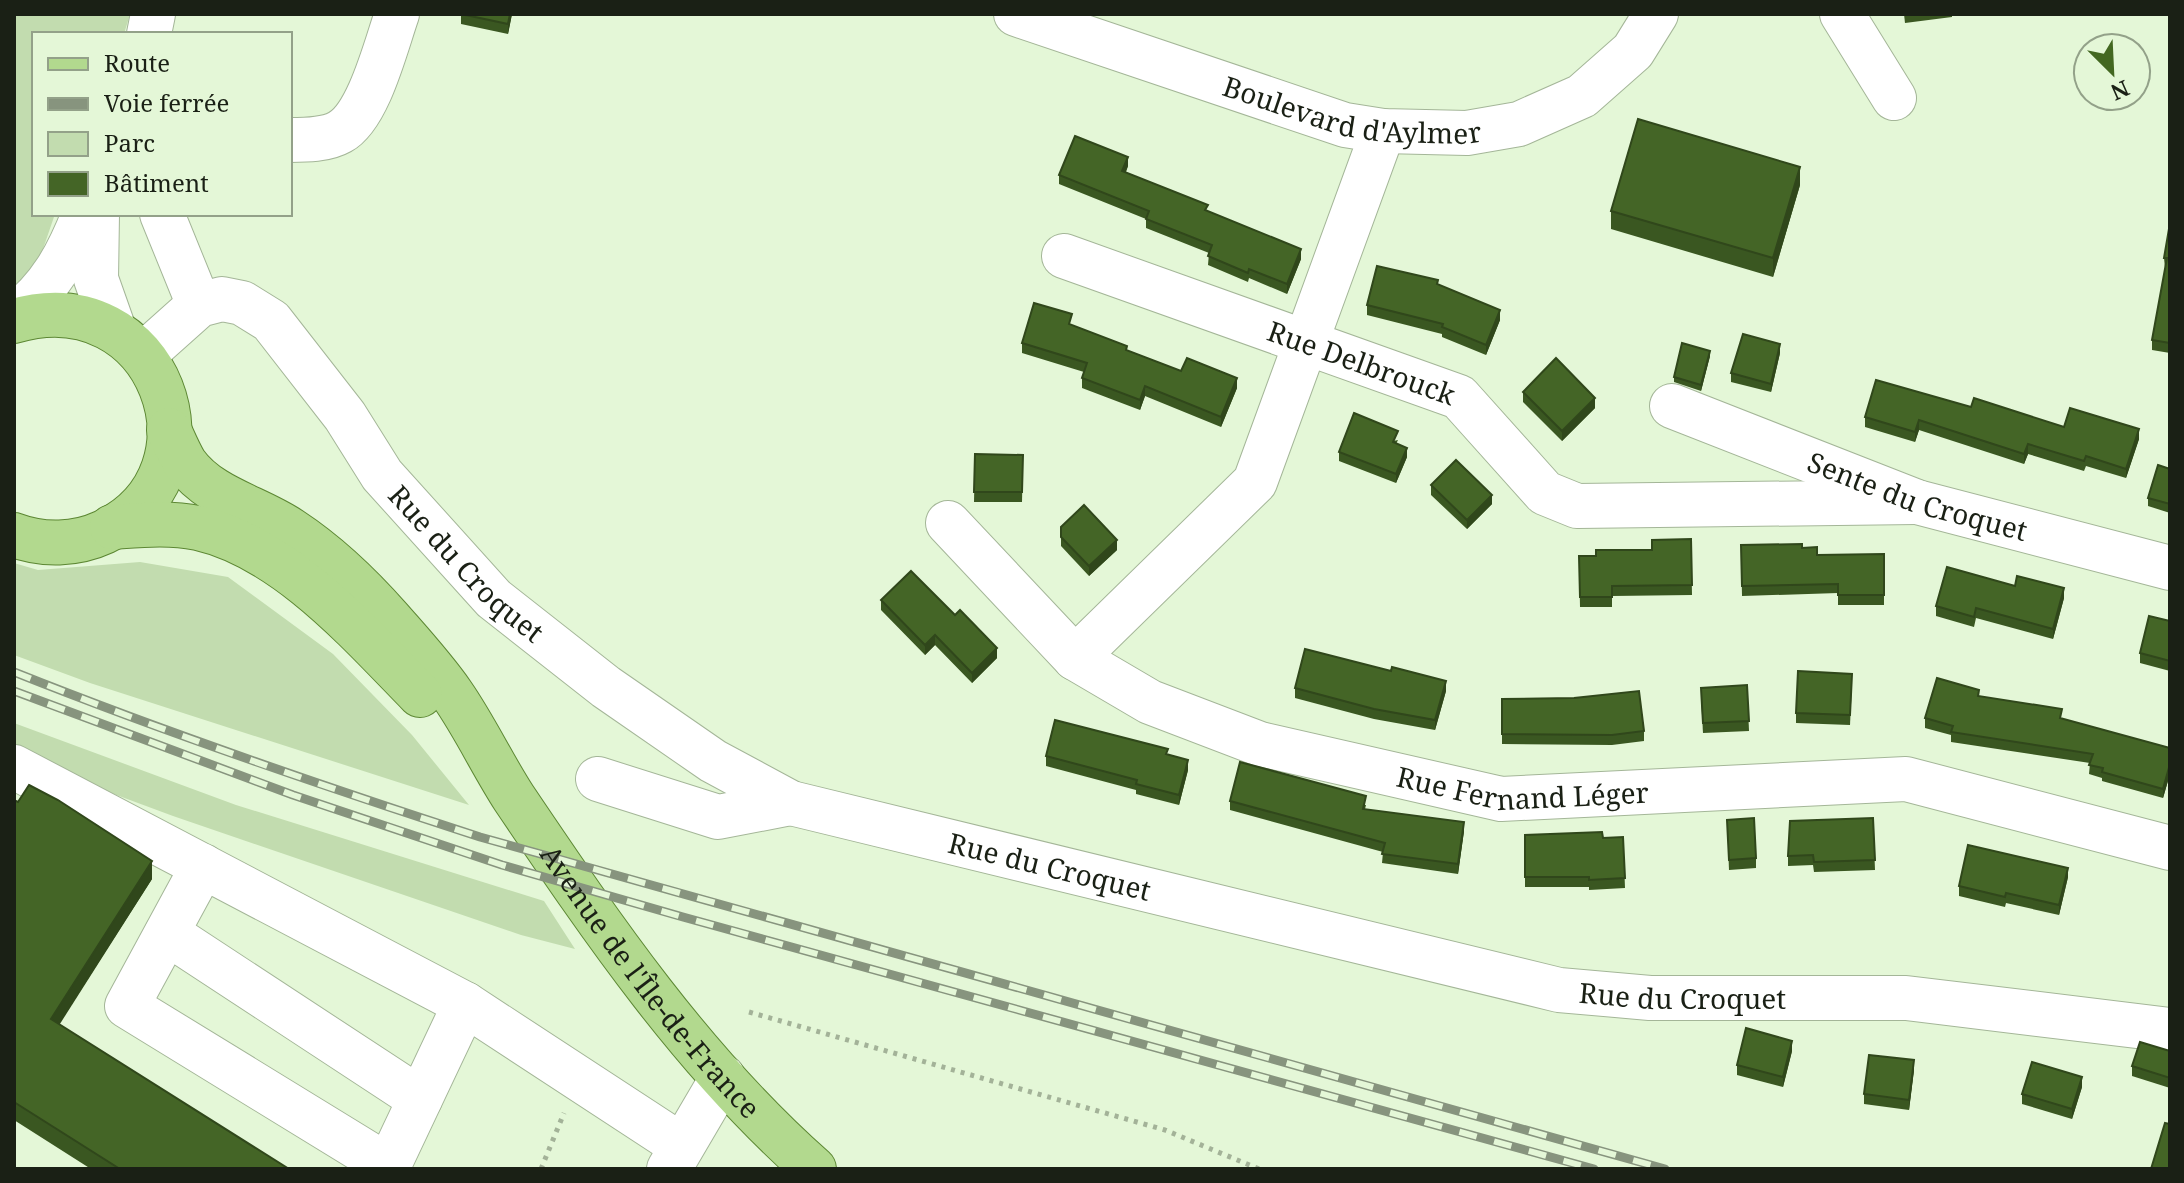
<svg xmlns="http://www.w3.org/2000/svg" width="2184" height="1183" font-family="'Noto Serif',serif">
  <style>
    .green { fill: #c2dcaf }
    .lines { fill: none; stroke-linecap: round; stroke-linejoin: round }
    .minor-casing { stroke: #a4b698; stroke-width: 46 }
    .major-casing { stroke: #5c8733; stroke-width: 46 }
    .path { stroke: #a3b298; stroke-width: 5; stroke-dasharray: 4 6; stroke-linecap: butt }
    .minor { stroke: #fff; stroke-width: 44 }
    .major { stroke: #b2d98e; stroke-width: 44 }
    .rail-casing { stroke: #87947e; stroke-width: 9 }
    .rail { stroke: #e4f7d7; stroke-width: 6; stroke-dasharray: 18; stroke-linecap: butt }
    .wall { fill: #3a5721 }
    .shaded-wall { fill: #30471b }
    .building { fill: #446526; stroke: #30471b; stroke-width: 2 }
    .labels { text-anchor: middle; dominant-baseline: central; stroke-width: 8; stroke-linejoin: round; paint-order: stroke }
    .street-label { font-size: 28px; fill: #1a2015; stroke: #e4f7d7 }
  </style>
  <rect width="100%" height="100%" fill="#e4f7d7"/>
  <g class="green">
    <polygon points="14,14 130,14 124,34 34,34 34,214 55,214 32,281 14,291"/>
    <polygon points="140,562 228,577 333,654 412,735 469,805 90,683 14,655 14,563 38,570"/>
    <polygon points="14,723 236,805 544,901 575,949 521,935 173,816 14,757"/>
  </g>
  <g class="lines">
    <defs>
      <g id="minor">
        <path id="s1" d="M1016 14 1345 125 1383 131 1467 133 1519 124 1582 96 1633 51 1656 14"/>
        <polyline points="1842,14 1894,98"/>
        <polyline points="149,34 153,14"/>
        <path d="M290 140C306 140 326 140 340 132 369 116 386 45 397 14"/>
        <polyline points="97,214 96,279 114,330"/>
        <polyline points="162,214 199,305"/>
        <path id="s2" d="M1064 256 1459 397 1545 493 1577 506 1917 502"/>
        <path d="M14 316C50 289 68 255 84 214"/>
        <path id="s3" d="M143 355 199 305 222 299 242 303 271 321 345 416 382 475 494 599 606 687 713 761 791 803 1559 990 1650 998H1906L2170 1030"/>
        <path id="s4" d="M1672 406 1917 502 2170 568"/>
        <path id="s5" d="M948 523 1075 658 1150 702 1260 744 1501 799 1906 779 2170 848"/>
        <polyline points="1075,658 1255,482 1383,131"/>
        <polyline points="14,767 465,1004 682,1146"/>
        <polyline points="598,779 718,817 791,803"/>
        <polyline points="203,866 127,1006 388,1166"/>
        <polyline points="167,933 420,1099"/>
        <polyline points="387,1169 465,1004"/>
        <polyline points="669,1169 723,1077"/>
      </g>
      <g id="major">
        <path d="M14 321C160 278 230 472 104 532 76 545 43 546 14 535"/>
        <path id="s6" d="M169 430C174 441 179 453 185 463 210 498 257 507 291 530 329 555 360 585 390 619 411 643 434 668 452 694 475 727 492 764 514 798 603 930 693 1062 814 1169"/>
        <path d="M112 527C141 525 169 522 198 528 286 548 359 633 420 695"/>
      </g>
    </defs>
    <use href="#minor" class="minor-casing"/>
    <use href="#major" class="major-casing"/>
    <g class="path">
      <polyline points="749,1012 1165,1130 1259,1169"/>
      <polyline points="541,1169 564,1113"/>
    </g>
    <use href="#minor" class="minor"/>
    <use href="#major" class="major"/>
    <defs>
      <g id="rail">
        <path d="M14 672C167 733 323 786 480 837L1665 1169"/>
        <polyline points="14,691 293,795 502,865 683,917 1594,1169"/>
      </g>
    </defs>
    <use href="#rail" class="rail-casing"/>
    <use href="#rail" class="rail"/>
  </g>
  <g class="wall">
    <polygon points="461,14 512,14 508,34 461,24"/>
    <polygon points="1904,14 1952,14 1952,17 1905,23"/>
    <polygon points="1128,166 1126,172 1208,211 1301,259 1287,294 1249,278 1248,282 1208,265 1209,253 1146,228 1146,219 1059,184 1059,175"/>
    <polygon points="1800,185 1773,277 1611,229 1611,211"/>
    <polygon points="2170,223 2170,353 2152,350 2152,340 2165,268 2164,258"/>
    <polygon points="1438,285 1500,320 1486,355 1442,337 1442,334 1367,315 1367,305"/>
    <polygon points="1072,325 1127,350 1181,371 1237,388 1221,427 1145,396 1140,410 1082,388 1082,378 1084,372 1022,353 1022,343"/>
    <polygon points="1780,353 1771,392 1731,382 1731,373"/>
    <polygon points="1710,356 1701,391 1674,382 1674,377"/>
    <polygon points="1523,392 1595,408 1562,441 1523,402"/>
    <polygon points="1971,407 2064,427 2139,439 2126,478 2086,466 2084,471 2028,454 2024,464 1919,430 1915,442 1865,427 1865,417"/>
    <polygon points="1398,440 1396,444 1407,457 1396,483 1339,461 1339,452"/>
    <polygon points="975,454 1023,455 1022,502 974,502"/>
    <polygon points="2170,469 2170,513 2148,506 2148,498"/>
    <polygon points="1431,485 1492,504 1467,529 1431,495"/>
    <polygon points="1061,527 1117,550 1089,576 1061,546"/>
    <polygon points="1691,539 1692,595 1612,596 1612,607 1580,607 1579,556 1596,556 1652,550"/>
    <polygon points="1741,545 1802,548 1817,555 1884,554 1884,605 1838,605 1838,593 1742,596"/>
    <polygon points="2064,598 2053,639 1976,618 1974,627 1936,616 1936,606"/>
    <polygon points="881,600 997,658 972,683 935,645 925,655 881,610"/>
    <polygon points="2170,621 2170,671 2140,663 2140,653"/>
    <polygon points="1852,684 1850,725 1796,723 1796,713"/>
    <polygon points="1747,685 1749,731 1703,733 1701,698"/>
    <polygon points="1295,688 1446,691 1435,730 1374,719 1295,698"/>
    <polygon points="1979,697 2170,748 2170,774 2163,798 2102,781 2102,778 2089,774 2090,763 1951,742 1951,735 1925,728 1925,718"/>
    <polygon points="1502,699 1644,731 1644,741 1612,745 1502,744"/>
    <polygon points="1168,754 1188,770 1179,805 1136,794 1136,790 1046,766 1046,756"/>
    <polygon points="14,800 152,879 59,1024 289,1169 91,1169 14,1120"/>
    <polygon points="1230,801 1366,805 1365,809 1464,831 1458,874 1382,863 1383,852 1230,810"/>
    <polygon points="1873,818 1875,870 1814,872 1813,865 1788,866 1788,856"/>
    <polygon points="1727,820 1756,858 1756,868 1729,870"/>
    <polygon points="1525,835 1603,838 1623,837 1625,888 1589,890 1589,887 1525,887"/>
    <polygon points="2068,877 2059,915 2006,903 2005,907 1959,896 1959,886"/>
    <polygon points="1792,1051 1783,1087 1737,1075 1737,1065"/>
    <polygon points="2170,1051 2170,1088 2132,1076 2132,1066"/>
    <polygon points="1914,1070 1909,1110 1864,1104 1864,1094"/>
    <polygon points="2082,1087 2072,1119 2022,1104 2022,1094"/>
  </g>
  <g class="shaded-wall">
    <polygon points="510,14 512,14 508,34 508,24"/>
    <polygon points="1128,157 1128,166 1122,180 1122,171"/>
    <polygon points="1800,167 1800,185 1773,277 1773,258"/>
    <polygon points="1301,249 1301,259 1287,294 1287,284"/>
    <polygon points="1500,310 1500,320 1486,355 1486,345"/>
    <polygon points="1780,344 1780,353 1771,392 1771,384"/>
    <polygon points="1710,351 1710,356 1701,391 1701,385"/>
    <polygon points="1237,378 1237,388 1221,427 1221,417"/>
    <polygon points="1145,386 1145,396 1140,410 1140,400"/>
    <polygon points="1595,398 1595,408 1562,441 1562,431"/>
    <polygon points="1919,420 1919,430 1915,442 1915,432"/>
    <polygon points="2139,429 2139,439 2126,478 2126,469"/>
    <polygon points="2028,444 2028,454 2024,464 2024,454"/>
    <polygon points="1407,448 1407,457 1396,483 1396,474"/>
    <polygon points="1492,495 1492,504 1467,529 1467,520"/>
    <polygon points="1117,540 1117,550 1089,576 1089,566"/>
    <polygon points="2064,588 2064,598 2053,639 2053,629"/>
    <polygon points="935,635 935,645 925,655 925,645"/>
    <polygon points="997,648 997,658 972,683 972,673"/>
    <polygon points="1446,681 1446,691 1435,730 1435,720"/>
    <polygon points="1188,760 1188,770 1179,805 1179,795"/>
    <polygon points="2170,764 2170,774 2163,798 2163,789"/>
    <polygon points="1464,822 1464,831 1458,874 1458,864"/>
    <polygon points="152,861 152,879 51,1038 51,1019"/>
    <polygon points="2068,868 2068,877 2059,915 2059,905"/>
    <polygon points="1792,1041 1792,1051 1783,1087 1783,1077"/>
    <polygon points="1914,1060 1914,1070 1909,1110 1909,1100"/>
    <polygon points="2082,1077 2082,1087 2072,1119 2072,1109"/>
  </g>
  <g class="building">
    <polygon points="461,14 510,14 508,24"/>
    <polygon points="1638,119 1800,167 1773,258 1611,211"/>
    <polygon points="1075,136 1128,157 1122,171 1208,205 1205,210 1301,249 1287,284 1249,269 1248,273 1208,256 1212,245 1146,219 1149,211 1059,175"/>
    <polygon points="2170,223 2170,343 2152,340 2167,258 2164,258"/>
    <polygon points="1377,266 1438,280 1437,284 1500,310 1486,345 1442,327 1443,324 1367,305"/>
    <polygon points="1034,303 1072,314 1069,324 1127,346 1126,350 1181,371 1187,358 1237,378 1221,417 1145,386 1140,400 1082,378 1087,363 1022,343"/>
    <polygon points="1743,334 1780,344 1771,384 1731,373"/>
    <polygon points="1682,343 1710,351 1701,385 1674,377"/>
    <polygon points="1556,358 1595,398 1562,431 1523,392"/>
    <polygon points="1876,380 1971,407 1974,398 2064,427 2070,408 2139,429 2126,469 2086,456 2084,461 2028,444 2024,454 1919,420 1915,432 1865,417"/>
    <polygon points="1354,413 1398,431 1393,442 1407,448 1396,474 1339,452"/>
    <polygon points="975,454 1023,455 1022,492 974,492"/>
    <polygon points="1456,460 1492,495 1467,520 1431,485"/>
    <polygon points="2158,465 2170,469 2170,504 2148,498"/>
    <polygon points="1084,505 1117,540 1089,566 1061,537 1061,527"/>
    <polygon points="1691,539 1692,585 1612,586 1612,597 1580,597 1579,556 1596,556 1596,550 1652,550 1652,540"/>
    <polygon points="1802,544 1802,548 1817,547 1817,555 1884,554 1884,595 1838,595 1838,584 1742,586 1741,545"/>
    <polygon points="1947,567 2015,586 2017,576 2064,588 2053,629 1976,608 1974,617 1936,606"/>
    <polygon points="911,571 955,615 960,610 997,648 972,673 935,635 925,645 881,600"/>
    <polygon points="2149,616 2170,621 2170,661 2140,653"/>
    <polygon points="1305,649 1391,671 1392,667 1446,681 1435,720 1374,709 1295,688"/>
    <polygon points="1798,671 1852,674 1850,715 1796,713"/>
    <polygon points="1937,678 1979,690 1978,696 2062,709 2060,718 2170,748 2170,764 2163,789 2102,772 2103,768 2089,765 2093,754 1951,732 1953,726 1925,718"/>
    <polygon points="1747,685 1749,721 1703,723 1701,688"/>
    <polygon points="1639,691 1644,731 1612,735 1502,734 1502,699 1574,698"/>
    <polygon points="1055,720 1168,749 1166,754 1188,760 1179,795 1136,784 1137,780 1046,756"/>
    <polygon points="1240,762 1366,796 1363,809 1464,822 1458,864 1382,854 1385,843 1230,801"/>
    <polygon points="29,785 58,800 152,861 51,1019 289,1169 120,1169 14,1102 14,800 18,802"/>
    <polygon points="1754,818 1756,858 1729,860 1727,820"/>
    <polygon points="1873,818 1875,860 1814,862 1813,855 1788,856 1790,821"/>
    <polygon points="1602,832 1603,838 1623,837 1625,878 1589,880 1589,877 1525,877 1525,835"/>
    <polygon points="1968,845 2068,868 2059,905 2006,893 2005,897 1959,886"/>
    <polygon points="1746,1028 1792,1041 1783,1077 1737,1065"/>
    <polygon points="2140,1042 2170,1051 2170,1078 2132,1066"/>
    <polygon points="1869,1055 1914,1060 1909,1100 1864,1094"/>
    <polygon points="2032,1062 2082,1077 2072,1109 2022,1094"/>
    <polygon points="2165,1123 2170,1124 2170,1169 2151,1169"/>
  </g>
  <g class="labels">
    <g class="street-label">
      <text stroke="none"><textPath href="#s1" startOffset="352">Boulevard d'Aylmer</textPath></text>
      <text stroke="none"><textPath href="#s2" startOffset="316">Rue Delbrouck</textPath></text>
      <text stroke="none"><textPath href="#s4" startOffset="262">Sente du Croquet</textPath></text>
      <text stroke="none"><textPath href="#s3" startOffset="466">Rue du Croquet</textPath></text>
      <text stroke="none"><textPath href="#s5" startOffset="658">Rue Fernand Léger</textPath></text>
      <text stroke="none"><textPath href="#s3" startOffset="1138">Rue du Croquet</textPath></text>
      <text stroke="none"><textPath href="#s6" startOffset="744">Avenue de l'Île-de-France</textPath></text>
      <text stroke="none"><textPath href="#s3" startOffset="1786">Rue du Croquet</textPath></text>
    </g>
  </g>
  <rect width="2184" height="1183" fill="none" stroke="#1a2015" stroke-width="32"/>
  <rect x="32" y="32" width="260" height="184" fill="#e4f7d7" stroke="#93a189" stroke-width="2"/>
  <rect x="48" y="58" width="40" height="12" fill="#b2d98e" stroke="#93a189" stroke-width="2"/>
  <text x="104" y="72" font-size="24" fill="#1a2015">Route</text>
  <rect x="48" y="98" width="40" height="12" fill="#87947e" stroke="#93a189" stroke-width="2"/>
  <text x="104" y="112" font-size="24" fill="#1a2015">Voie ferrée</text>
  <rect x="48" y="132" width="40" height="24" fill="#c2dcaf" stroke="#93a189" stroke-width="2"/>
  <text x="104" y="152" font-size="24" fill="#1a2015">Parc</text>
  <rect x="48" y="172" width="40" height="24" fill="#446526" stroke="#93a189" stroke-width="2"/>
  <text x="104" y="192" font-size="24" fill="#1a2015">Bâtiment</text>
  <g transform="translate(2112 72) rotate(156)"><circle r="38" fill="#e4f7d7" stroke="#93a189" stroke-width="2"/>
  <path d="M0-6L14 30L0 20L-14 30Z" fill="#436821"/>
  <text y="-12" font-size="22" font-weight="bold" text-anchor="middle" fill="#1a2015">N</text>
  </g>
</svg>
